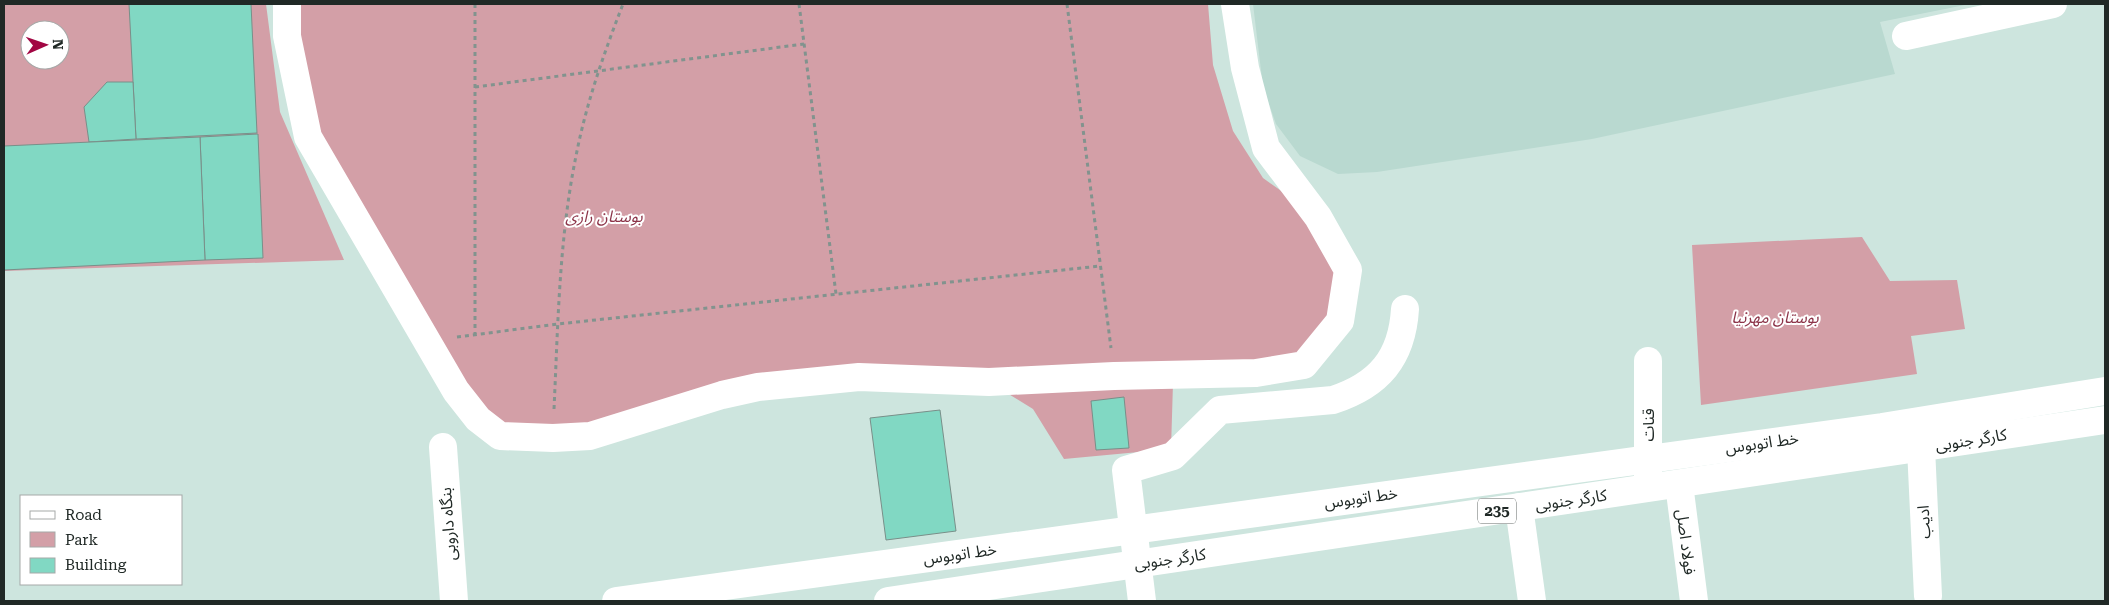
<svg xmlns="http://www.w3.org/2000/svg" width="2109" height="605" font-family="'Roboto Serif','Noto Sans Arabic',serif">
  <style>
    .built { fill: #b9d9d0 }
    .green { fill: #d39fa7; fill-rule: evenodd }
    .building { fill: #81d8c3; stroke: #798f89 }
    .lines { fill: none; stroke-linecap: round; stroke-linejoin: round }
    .path { stroke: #82938e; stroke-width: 3; stroke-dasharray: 4 4; stroke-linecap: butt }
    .minor { stroke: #fff; stroke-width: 28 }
    .major { stroke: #fff; stroke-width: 28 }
    .labels { text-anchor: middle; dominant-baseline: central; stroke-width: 4; stroke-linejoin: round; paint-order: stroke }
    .shield { fill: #fff; stroke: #636967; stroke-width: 1 }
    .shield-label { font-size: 15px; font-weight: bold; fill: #202926 }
    .park-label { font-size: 16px; font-style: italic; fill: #8c3449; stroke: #fff }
    .street-label { font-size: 16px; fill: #202926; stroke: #fff }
  </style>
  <rect width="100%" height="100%" fill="#cde5de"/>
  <polygon class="built" points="1253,4 1970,4 1880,22 1895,74 1592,139 1377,172 1338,174 1300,156 1276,124 1263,87"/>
  <g class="green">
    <path d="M4 4H266L280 112 344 260 4 271ZM30 30H60V60H30Z"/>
    <polygon points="279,4 1208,4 1213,65 1233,131 1263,178 1318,217 1348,270 1304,365 1173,383 1171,449 1064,459 1033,409 989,382 859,377 590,436 500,436 308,137"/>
    <polygon points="1862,237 1890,281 1957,280 1965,329 1911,336 1917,374 1701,405 1692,245"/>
  </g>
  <g class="building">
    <polygon points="129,4 251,4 257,133 136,139"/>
    <polygon points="107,82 133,82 136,139 89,142 84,107"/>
    <polygon points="258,134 263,258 205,260 200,137"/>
    <polygon points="200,137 205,260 4,270 4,146"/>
    <polygon points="1124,397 1129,448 1096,450 1091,401"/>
    <polygon points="940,410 956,531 886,540 870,418"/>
  </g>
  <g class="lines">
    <g class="path">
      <polyline points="475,4 475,334"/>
      <polyline points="799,4 836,294"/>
      <polyline points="1067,4 1111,348"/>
      <polyline points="475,87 804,44"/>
      <polyline points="457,337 558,324 1100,266"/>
      <path d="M554 409C558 325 559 239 576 156 586 104 604 53 623 4"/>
    </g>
    <g class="minor">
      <polyline points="287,4 287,36 308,137 456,391 478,419 500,436 553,438 590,436 722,395 758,387 859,377 989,382 1114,376 1256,373 1304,365 1340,321 1348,270 1318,217 1266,148 1245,68 1235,4"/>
      <polyline points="1906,36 2053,4"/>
      <polyline points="1648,361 1648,477"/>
      <polyline points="443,447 454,601"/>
      <polyline points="1921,448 1928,596"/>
      <polyline points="1679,484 1694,601"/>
      <polyline points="1519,507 1532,601"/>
      <polyline points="616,601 1882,427 2105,391"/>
      <path d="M1142 601 1126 470 1173 456 1220 410 1333 400C1379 385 1402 358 1405 309"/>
    </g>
    <polyline class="major" points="888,601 2105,420"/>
  </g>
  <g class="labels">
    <rect class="shield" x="1478" y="498.5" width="38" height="25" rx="4"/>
    <g class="shield-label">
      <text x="1497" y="511">235</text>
    </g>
    <g class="park-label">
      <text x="604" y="216">بوستان رازی</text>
      <text x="1775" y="317">بوستان مهرنیا</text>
    </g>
    <g class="street-label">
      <text transform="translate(1648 425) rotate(-90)">قنات</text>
      <text transform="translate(1971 440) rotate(-9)">کارگر جنوبی</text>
      <text transform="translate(1762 443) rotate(-8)">خط اتوبوس</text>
      <text transform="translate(1361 498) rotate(-8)">خط اتوبوس</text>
      <text transform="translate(1571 500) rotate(-8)">کارگر جنوبی</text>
      <text transform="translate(1924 522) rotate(-93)">ادیب</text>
      <text transform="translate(448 524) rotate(-94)">بنگاه داروبی</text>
      <text transform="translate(1686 542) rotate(83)">فولاد اصل</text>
      <text transform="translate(960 554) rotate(-8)">خط اتوبوس</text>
      <text transform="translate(1170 559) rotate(-8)">کارگر جنوبی</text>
    </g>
  </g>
  <rect width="2109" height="605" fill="none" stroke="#202926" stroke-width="10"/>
  <rect x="20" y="495" width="162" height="90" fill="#ffffff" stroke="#a6a9a8"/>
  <rect x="30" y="511" width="25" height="8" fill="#ffffff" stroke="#a6a9a8"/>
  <text x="65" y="520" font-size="15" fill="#202926">Road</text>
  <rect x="30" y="532" width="25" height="15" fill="#d39fa7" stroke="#a6a9a8"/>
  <text x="65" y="545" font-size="15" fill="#202926">Park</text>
  <rect x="30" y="558" width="25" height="15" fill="#81d8c3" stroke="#a6a9a8"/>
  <text x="65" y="570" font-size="15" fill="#202926">Building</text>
  <g transform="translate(45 45) rotate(88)"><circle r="24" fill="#ffffff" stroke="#a6a9a8"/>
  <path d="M0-4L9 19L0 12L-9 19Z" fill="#a20643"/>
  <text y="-8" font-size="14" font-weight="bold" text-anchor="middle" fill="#202926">N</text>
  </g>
</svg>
